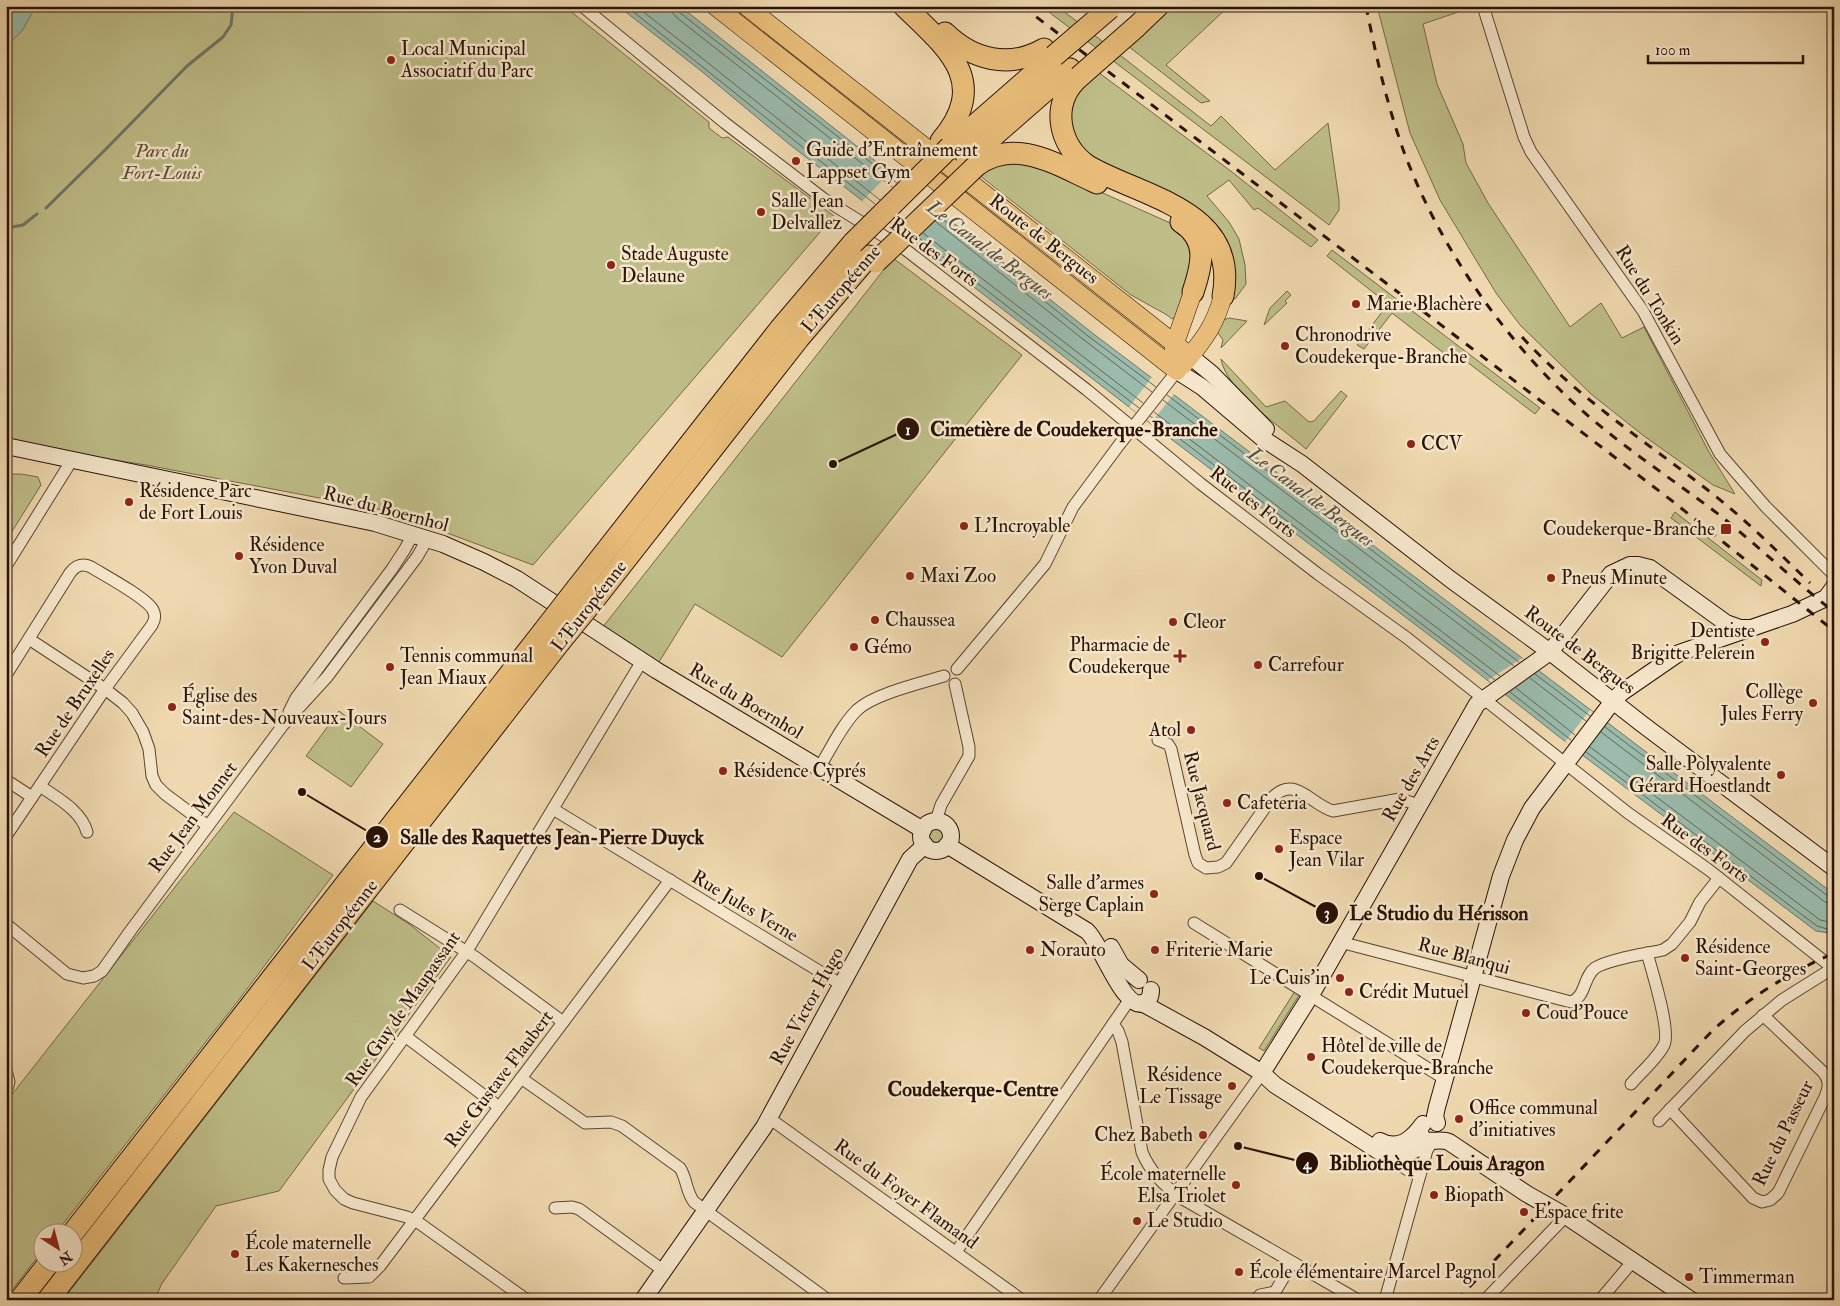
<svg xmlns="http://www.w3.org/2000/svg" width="1840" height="1306" font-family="'IM FELL Double Pica',serif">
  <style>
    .green { fill: #bebd87; stroke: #746846 }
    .water { fill: #9abaab; stroke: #6d7769 }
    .pier { fill: #efd8af }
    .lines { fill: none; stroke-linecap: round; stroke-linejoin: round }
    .shore { stroke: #626658; stroke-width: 1 }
    .stream { stroke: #6d7769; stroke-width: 3 }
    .street-casing { stroke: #5a4430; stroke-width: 13 }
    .secondary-casing { stroke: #291206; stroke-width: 18 }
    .primary-casing { stroke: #291206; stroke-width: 19 }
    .highway-casing { stroke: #291206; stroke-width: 23 }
    .street { stroke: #f5e6cb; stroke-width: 11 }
    .secondary { stroke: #f5e6cb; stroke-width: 16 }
    .primary { stroke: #e8bc78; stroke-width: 18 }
    .highway { stroke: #e8bc78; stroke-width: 21 }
    .rail { stroke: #291206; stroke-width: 3; stroke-dasharray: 9 9; stroke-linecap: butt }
    .highway-bridge-casing { stroke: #291206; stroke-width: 23; stroke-linecap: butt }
    .highway-bridge { stroke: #e8bc78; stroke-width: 21 }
    .poi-dot { fill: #8f2418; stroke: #f5e6cb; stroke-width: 2 }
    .labels { text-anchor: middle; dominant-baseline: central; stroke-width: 5; stroke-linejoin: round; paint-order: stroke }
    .poi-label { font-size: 19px; fill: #291206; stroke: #f5e6cb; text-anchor: start }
    .park-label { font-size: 19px; font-style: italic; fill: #5d4e33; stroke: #f5e6cb }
    .street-label { font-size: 19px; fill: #291206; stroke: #f5e6cb }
    .water-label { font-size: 20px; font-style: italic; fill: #514d40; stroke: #f5e6cb }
    .neighbourhood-label { font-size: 20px; font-weight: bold; fill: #291206; stroke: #f5e6cb }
    .leader { fill: none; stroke: #291206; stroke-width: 2 }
    .callout-dot { fill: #291206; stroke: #f5e6cb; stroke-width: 2 }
    .mark-label { font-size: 15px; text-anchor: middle; font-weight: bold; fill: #fff }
    .callout-label { font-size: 20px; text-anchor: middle; font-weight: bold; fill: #291206; stroke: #f5e6cb; stroke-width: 5; stroke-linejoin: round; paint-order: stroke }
  </style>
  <rect width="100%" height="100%" fill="#efd8af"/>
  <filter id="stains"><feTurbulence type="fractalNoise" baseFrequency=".004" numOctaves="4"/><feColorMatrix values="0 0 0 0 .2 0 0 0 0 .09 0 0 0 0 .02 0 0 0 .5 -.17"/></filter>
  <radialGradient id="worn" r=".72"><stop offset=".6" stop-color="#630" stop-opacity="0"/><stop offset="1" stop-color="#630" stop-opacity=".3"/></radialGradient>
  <g class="green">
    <polygon points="6,6 564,6 709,122 709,128 722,138 728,137 834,216 533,565 388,511 146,465 71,453 6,438"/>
    <polygon points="1041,6 1057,6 1211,126 1221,116 1275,170 1328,123 1339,200 1339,210 1329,225"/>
    <polygon points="1173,6 1229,6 1166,65 1210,101 1201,103 1128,46"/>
    <polygon points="1377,6 1465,6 1467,9 1423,24 1437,84 1463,144 1466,163 1488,203 1570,327 1601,303 1622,338 1644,327 1709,452 1735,494 1713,485 1644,436 1591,394 1520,325 1496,293 1440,200 1410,133"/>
    <polygon points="1098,72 1232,172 1318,240 1311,247 1258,208 1254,210 1229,180 1207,196 1229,222 1239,239 1245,265 1246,284 1235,299 1232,297 1223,240 1090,161 1072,137 1070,102"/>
    <polygon points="992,162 1040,165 1177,226 1194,254 1178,315 1172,319 1167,315 1131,295 979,175"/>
    <polygon points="1332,250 1540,408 1535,414 1458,355 1454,361 1392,313 1364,349 1357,345 1388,304 1327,256"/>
    <polygon points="893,258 1022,355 782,657 695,604 659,662 602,628"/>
    <polygon points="1287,291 1291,295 1285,301 1287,303 1264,325 1270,308"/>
    <polygon points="1229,318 1247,321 1221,348 1223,340 1215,329 1223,320"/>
    <path d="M1221 359 1266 407 1285 401 1309 422 1314 421 1341 391 1347 396 1306 449C1282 428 1226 390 1221 359Z"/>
    <polygon points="6,474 21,474 38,477 41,485 6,541"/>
    <polygon points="1675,512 1762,580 1761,586 1671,518"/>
    <polygon points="339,711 383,744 351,787 306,756"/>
    <polygon points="234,812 333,875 241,997 56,1233 42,1234 42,1251 6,1298 6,1102"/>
    <circle cx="936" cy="836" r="8"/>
    <polygon points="373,901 409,924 451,957 279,1191 216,1206 161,1285 155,1300 63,1300"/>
    <polygon points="1295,991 1301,992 1264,1051 1259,1048"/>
  </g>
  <g class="water">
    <polygon points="6,6 36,6 22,31 6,46"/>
    <polygon points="618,6 680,6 1091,332 1834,894 1834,938 1829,933 1816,931 1581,754 1454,654 1129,407 789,144 700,70"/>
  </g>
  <g class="pier">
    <polygon points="891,172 943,213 915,241 862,201"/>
    <polygon points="1152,377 1174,394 1151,423 1129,407"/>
    <polygon points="1522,658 1538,670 1503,693 1488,680"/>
    <polygon points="1590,710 1606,722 1581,754 1565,742"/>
  </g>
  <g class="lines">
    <g class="shore">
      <path d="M626 6C710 72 791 139 875 204"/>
      <path d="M636 6C718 70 798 136 880 200"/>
      <polyline points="671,6 672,12 676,17 892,187"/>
      <polyline points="677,6 679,12 897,183"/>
      <polyline points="940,217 1088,336 1156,387"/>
      <polyline points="935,221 1084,340 1152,392"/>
      <polyline points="923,233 1143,403"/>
      <polyline points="919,238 1139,408"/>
      <polyline points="1167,395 1519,662"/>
      <polyline points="1163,400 1514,666"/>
      <polyline points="1154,412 1500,676"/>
      <polyline points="1150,416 1495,680"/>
      <polyline points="1535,674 1590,716"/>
      <polyline points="1530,678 1586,721"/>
      <polyline points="1516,688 1575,735"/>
      <polyline points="1510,692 1571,740"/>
      <polyline points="1605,727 1829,897 1834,898"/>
      <polyline points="1601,732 1825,902 1834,904"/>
      <polyline points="1590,747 1820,920 1834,923"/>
      <polyline points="1586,752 1817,926 1834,931"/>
    </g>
    <g class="stream">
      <polyline points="46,208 106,149 187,66 223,37 231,25 233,6"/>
      <polyline points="6,228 23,225 37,214"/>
    </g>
    <defs>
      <g id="street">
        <polyline points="582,6 725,123 824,199 906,250 1087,390 1201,484 1318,574 1407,638 1628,813 1709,870 1834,969"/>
        <polyline points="1483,6 1524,137 1531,152 1643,311 1720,454 1766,507 1834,575"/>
        <polyline points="6,566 72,460"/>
        <polyline points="29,639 105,689 123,703 132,713 143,732 149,749 152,776 156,785 165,794 208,826"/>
        <polyline points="957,669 1045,564 1073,507 1119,445 1177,371"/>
        <path d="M6 675 70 573C76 565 82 563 91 567 104 575 147 598 153 610 156 616 155 620 152 625L105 689 6 836"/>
        <polyline points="289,712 296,698 392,569 405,549 413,534"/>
        <path d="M1158 740 1168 744 1171 749 1195 855 1198 863 1206 868 1218 867 1226 863 1271 799C1295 773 1310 805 1333 811L1400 799 1419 805"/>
        <path d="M819 768C831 749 841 726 857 710 874 694 921 683 944 676"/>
        <polyline points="6,780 32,797"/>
        <path d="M40 786C57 798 81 810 87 832"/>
        <polyline points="553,809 842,985"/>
        <polyline points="936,821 941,805 969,756 969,747 955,684"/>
        <polyline points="400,910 475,957 563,1022"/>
        <polyline points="1194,923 1445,1079"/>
        <polyline points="6,924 67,974 83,978 94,976 102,971 131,930 283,725 327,677 417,557 428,538"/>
        <path d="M1340 942 1571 1002C1586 997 1583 977 1595 968 1609 959 1645 954 1663 950L1672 944 1690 922 1700 902 1719 878"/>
        <path d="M1113 1024 1118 1031 1122 1042 1142 1152C1150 1172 1165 1187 1183 1199L1358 1300"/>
        <polyline points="405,1036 499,1107"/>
        <polyline points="6,1070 9,1082 6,1092"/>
        <path d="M521 1078 585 1123 611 1122 622 1126 680 1168C687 1179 686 1192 694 1202L828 1300"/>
        <path d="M1631 1084C1641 1072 1657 1059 1664 1045 1671 1031 1652 971 1647 953"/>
        <path d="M1670 1109 1753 1198 1762 1202 1770 1200 1778 1193 1825 1097C1829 1088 1830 1080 1823 1072L1763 1015"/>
        <polyline points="769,1118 1022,1300"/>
        <polyline points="1659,1121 1745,1031 1782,1000 1833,968"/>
        <polyline points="1383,1154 1411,1172 1420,1175"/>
        <polyline points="555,1208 572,1207 579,1209 664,1271"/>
        <polyline points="956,1252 1130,999"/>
        <polyline points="344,1278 369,1277 380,1266 670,880"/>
        <polyline points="527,1300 419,1223 407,1217 353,1203 344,1199 335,1190 329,1179 329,1170 332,1157 361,1097 467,951 642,661"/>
        <polyline points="1099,1300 1262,1073"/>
        <polyline points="1256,1300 1260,1295 1275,1292 1292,1263"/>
        <polyline points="1385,1300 1427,1150 1432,1142"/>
        <polyline points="1485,1300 1566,1216"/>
        <polyline points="1600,1300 1633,1261"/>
      </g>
      <g id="secondary">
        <polyline points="1190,356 1212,374 1266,429"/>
        <polyline points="1177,371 1202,387 1262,438 1302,464 1450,579 1550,652 1642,724 1834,868"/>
        <polyline points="6,446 375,523 443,544 484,562 517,579 656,670 923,830"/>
        <circle cx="936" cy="836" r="15"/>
        <path d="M947 845 1087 931C1101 943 1124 1012 1144 1003 1150 1000 1151 995 1151 990"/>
        <polyline points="1111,947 1121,965 1139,980"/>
        <path d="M1142 1003 1204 1037 1262 1073 1275 1085 1380 1152C1400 1160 1413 1151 1429 1142"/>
        <polyline points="1262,1073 1311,995 1477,704 1550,652 1611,574 1630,565 1638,565 1650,568 1726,623 1740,628 1752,628"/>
        <polyline points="1437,1123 1435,1116 1437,1107 1501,876 1515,840 1532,808 1613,701 1621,693 1679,653 1792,614 1826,598 1834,587"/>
        <path d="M1420 1129C1420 1148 1438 1137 1449 1142L1527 1194 1566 1216 1691 1300"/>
        <path d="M1380 1141C1399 1151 1412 1139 1423 1124"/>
        <polyline points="643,1300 764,1127 910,859 925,845"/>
      </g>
      <g id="primary">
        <polyline points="715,6 1177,371"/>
        <polyline points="746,6 1190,356"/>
        <polyline points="1173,354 1175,343 1193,292"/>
        <path d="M1183 365C1203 340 1214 328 1223 296"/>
      </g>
      <g id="highway">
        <path d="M904 6C946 47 992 81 941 141"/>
        <polyline points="1136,27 1158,6"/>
        <path d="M945 33C973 60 1009 69 1044 49"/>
        <path d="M1079 77C1050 103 1058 145 1088 166 1144 198 1239 210 1223 296"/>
        <polyline points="950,147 1054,56"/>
        <polyline points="967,159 1070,69"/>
        <path d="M976 166C1015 136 1059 166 1097 183"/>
        <path d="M1181 222C1209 240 1202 265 1193 292"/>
        <polyline points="577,588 780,329 853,243"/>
        <polyline points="594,600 799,338 869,256"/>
        <polyline points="72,1234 542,633"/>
        <polyline points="20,1300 48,1264"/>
        <polyline points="48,1300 559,643"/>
      </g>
    </defs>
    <use href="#street" class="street-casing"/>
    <use href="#secondary" class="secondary-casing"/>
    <use href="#primary" class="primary-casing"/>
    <use href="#highway" class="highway-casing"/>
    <use href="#street" class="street"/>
    <use href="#secondary" class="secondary"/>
    <use href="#primary" class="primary"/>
    <use href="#highway" class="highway"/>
    <g class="rail">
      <polyline points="1022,6 1671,500 1834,631"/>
      <path d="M1366 6C1376 56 1387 105 1404 152 1439 246 1503 338 1577 406 1622 447 1674 480 1722 517 1760 548 1796 582 1834 612"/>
      <path d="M1522 337C1577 397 1645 441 1709 491 1745 519 1777 551 1810 583"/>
      <path d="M1457 1300 1713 1030C1750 997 1789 973 1834 953"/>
    </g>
    <defs>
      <g id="highway-bridge">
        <polyline points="1054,56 1110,8"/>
        <polyline points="1079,77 1136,27"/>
        <polyline points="853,243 950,147"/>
        <polyline points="876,262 976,166"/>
        <polyline points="542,633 577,588"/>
        <polyline points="559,643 594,600"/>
      </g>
    </defs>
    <use href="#highway-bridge" class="highway-bridge-casing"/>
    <use href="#highway-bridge" class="highway-bridge"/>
  </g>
  <g class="poi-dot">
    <circle cx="391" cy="60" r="5"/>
    <circle cx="796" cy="161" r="5"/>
    <circle cx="761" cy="212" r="5"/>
    <circle cx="611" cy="265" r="5"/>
    <circle cx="1356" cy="304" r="5"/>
    <circle cx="1285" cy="346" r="5"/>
    <circle cx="1411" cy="444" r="5"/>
    <circle cx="129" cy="502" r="5"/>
    <circle cx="964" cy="526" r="5"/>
    <rect x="1720" y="523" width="12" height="12" rx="2.5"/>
    <circle cx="239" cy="556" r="5"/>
    <circle cx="910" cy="576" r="5"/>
    <circle cx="1551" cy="578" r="5"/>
    <circle cx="875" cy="620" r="5"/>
    <circle cx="1173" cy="622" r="5"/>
    <circle cx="1765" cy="642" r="5"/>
    <circle cx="854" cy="647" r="5"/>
    <path d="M1177.5 648.5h5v5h5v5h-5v5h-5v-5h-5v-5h5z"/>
    <circle cx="1258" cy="665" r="5"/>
    <circle cx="390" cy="667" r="5"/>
    <circle cx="1813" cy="703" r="5"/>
    <circle cx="172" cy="707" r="5"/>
    <circle cx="1191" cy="730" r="5"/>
    <circle cx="723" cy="771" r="5"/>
    <circle cx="1781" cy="775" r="5"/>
    <circle cx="1227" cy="803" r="5"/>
    <circle cx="1279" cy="849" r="5"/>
    <circle cx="1154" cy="894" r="5"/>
    <circle cx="1030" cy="950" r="5"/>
    <circle cx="1155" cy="950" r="5"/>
    <circle cx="1685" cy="958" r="5"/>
    <circle cx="1340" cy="978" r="5"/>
    <circle cx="1349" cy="992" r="5"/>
    <circle cx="1526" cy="1013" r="5"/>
    <circle cx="1311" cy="1057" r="5"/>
    <circle cx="1232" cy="1086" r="5"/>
    <circle cx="1459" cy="1119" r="5"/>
    <circle cx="1203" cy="1135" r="5"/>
    <circle cx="1236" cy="1185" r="5"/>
    <circle cx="1434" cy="1195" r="5"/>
    <circle cx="1524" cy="1212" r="5"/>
    <circle cx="1137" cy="1221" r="5"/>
    <circle cx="235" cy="1254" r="5"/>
    <circle cx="1239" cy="1272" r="5"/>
    <circle cx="1689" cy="1277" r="5"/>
  </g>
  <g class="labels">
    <g class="poi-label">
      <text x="401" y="49">Local Municipal<tspan x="401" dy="22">Associatif du Parc</tspan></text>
      <text x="806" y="150">Guide d'Entraînement<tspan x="806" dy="22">Lappset Gym</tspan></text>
      <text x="771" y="201">Salle Jean<tspan x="771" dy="22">Delvallez</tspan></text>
      <text x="621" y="254">Stade Auguste<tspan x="621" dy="22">Delaune</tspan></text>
      <text x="1366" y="304">Marie Blachère</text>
      <text x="1295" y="335">Chronodrive<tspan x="1295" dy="22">Coudekerque-Branche</tspan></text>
      <text x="1421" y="444">CCV</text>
      <text x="139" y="491">Résidence Parc<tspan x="139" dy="22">de Fort Louis</tspan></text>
      <text x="974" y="526">L'Incroyable</text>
      <text x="1715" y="529" text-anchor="end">Coudekerque-Branche</text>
      <text x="249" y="545">Résidence<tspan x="249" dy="22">Yvon Duval</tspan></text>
      <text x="920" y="576">Maxi Zoo</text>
      <text x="1561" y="578">Pneus Minute</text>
      <text x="885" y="620">Chaussea</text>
      <text x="1183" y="622">Cleor</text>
      <text x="1755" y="631" text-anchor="end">Dentiste<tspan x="1755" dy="22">Brigitte Pelerein</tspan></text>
      <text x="1170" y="645" text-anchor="end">Pharmacie de<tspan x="1170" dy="22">Coudekerque</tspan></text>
      <text x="864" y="647">Gémo</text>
      <text x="400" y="656">Tennis communal<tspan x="400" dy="22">Jean Miaux</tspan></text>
      <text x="1268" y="665">Carrefour</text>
      <text x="1803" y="692" text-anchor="end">Collège<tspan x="1803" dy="22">Jules Ferry</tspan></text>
      <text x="182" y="696">Église des<tspan x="182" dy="22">Saint-des-Nouveaux-Jours</tspan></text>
      <text x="1181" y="730" text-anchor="end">Atol</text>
      <text x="1771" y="764" text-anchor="end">Salle Polyvalente<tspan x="1771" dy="22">Gérard Hoestlandt</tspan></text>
      <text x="733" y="771">Résidence Cyprés</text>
      <text x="1237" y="803">Cafeteria</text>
      <text x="1289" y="838">Espace<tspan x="1289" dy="22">Jean Vilar</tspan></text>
      <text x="1144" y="883" text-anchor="end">Salle d'armes<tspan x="1144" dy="22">Serge Caplain</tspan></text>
      <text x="1695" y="947">Résidence<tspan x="1695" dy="22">Saint-Georges</tspan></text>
      <text x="1040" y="950">Norauto</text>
      <text x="1165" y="950">Friterie Marie</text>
      <text x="1330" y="978" text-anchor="end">Le Cuis'in</text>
      <text x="1359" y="992">Crédit Mutuel</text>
      <text x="1536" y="1013">Coud'Pouce</text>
      <text x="1321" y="1046">Hôtel de ville de<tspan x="1321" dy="22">Coudekerque-Branche</tspan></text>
      <text x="1222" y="1075" text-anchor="end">Résidence<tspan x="1222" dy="22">Le Tissage</tspan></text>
      <text x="1469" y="1108">Office communal<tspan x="1469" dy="22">d'initiatives</tspan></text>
      <text x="1193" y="1135" text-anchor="end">Chez Babeth</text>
      <text x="1226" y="1174" text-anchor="end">École maternelle<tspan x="1226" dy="22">Elsa Triolet</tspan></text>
      <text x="1444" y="1195">Biopath</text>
      <text x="1534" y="1212">Espace frite</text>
      <text x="1147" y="1221">Le Studio</text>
      <text x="245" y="1243">École maternelle<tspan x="245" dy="22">Les Kakernesches</tspan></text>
      <text x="1249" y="1272">École élémentaire Marcel Pagnol</text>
      <text x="1699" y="1277">Timmerman</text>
    </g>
    <g class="park-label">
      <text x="162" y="151">Parc du<tspan x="162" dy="22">Fort-Louis</tspan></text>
    </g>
    <g class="street-label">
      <text transform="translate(1044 239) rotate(38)">Route de Bergues</text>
      <text transform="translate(934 252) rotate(36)">Rue des Forts</text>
      <text transform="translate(841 289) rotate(-49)">L'Européenne</text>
      <text transform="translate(1650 295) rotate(58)">Rue du Tonkin</text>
      <text transform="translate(1253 502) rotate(38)">Rue des Forts</text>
      <text transform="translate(386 509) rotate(15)">Rue du Boernhol</text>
      <text transform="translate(589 606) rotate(-52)">L'Européenne</text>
      <text transform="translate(1580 650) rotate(37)">Route de Bergues</text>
      <text transform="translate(746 701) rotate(31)">Rue du Boernhol</text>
      <text transform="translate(75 703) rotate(-56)">Rue de Bruxelles</text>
      <text transform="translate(1411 779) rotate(-60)">Rue des Arts</text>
      <text transform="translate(1202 801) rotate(76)">Rue Jacquard</text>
      <text transform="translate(193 817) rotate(-53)">Rue Jean Monnet</text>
      <text transform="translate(1705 848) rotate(36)">Rue des Forts</text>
      <text transform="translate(745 906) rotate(31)">Rue Jules Verne</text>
      <text transform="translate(340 925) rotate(-52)">L'Européenne</text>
      <text transform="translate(1464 956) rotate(15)">Rue Blanqui</text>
      <text transform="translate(807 1006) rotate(-61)">Rue Victor Hugo</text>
      <text transform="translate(403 1009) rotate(-55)">Rue Guy de Maupassant</text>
      <text transform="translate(499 1079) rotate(-53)">Rue Gustave Flaubert</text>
      <text transform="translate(1783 1133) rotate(-64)">Rue du Passeur</text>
      <text transform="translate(906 1194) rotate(36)">Rue du Foyer Flamand</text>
    </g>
    <g class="water-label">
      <text transform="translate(990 250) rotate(37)">Le Canal de Bergues</text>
      <text transform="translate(1311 497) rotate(37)">Le Canal de Bergues</text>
    </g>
    <g class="neighbourhood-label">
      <text x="973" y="1089">Coudekerque-Centre</text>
    </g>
  </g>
  <path class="leader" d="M833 464L908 429M302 792L377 837M1259 876L1327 913M1238 1146L1307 1163"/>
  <g class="callout-dot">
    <circle cx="833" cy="464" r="5"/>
    <circle cx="302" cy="792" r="5"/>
    <circle cx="1259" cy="876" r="5"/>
    <circle cx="1238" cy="1146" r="5"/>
    <circle cx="908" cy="429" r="12"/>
    <circle cx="377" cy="837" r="12"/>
    <circle cx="1327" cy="913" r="12"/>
    <circle cx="1307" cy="1163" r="12"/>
  </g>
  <g class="mark-label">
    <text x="908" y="435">1</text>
    <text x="377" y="842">2</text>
    <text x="1327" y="918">3</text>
    <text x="1307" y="1169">4</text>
  </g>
  <g class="callout-label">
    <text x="1074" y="436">Cimetière de Coudekerque-Branche</text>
    <text x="552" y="844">Salle des Raquettes Jean-Pierre Duyck</text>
    <text x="1439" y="920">Le Studio du Hérisson</text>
    <text x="1437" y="1170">Bibliothèque Louis Aragon</text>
  </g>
  <rect width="1840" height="1306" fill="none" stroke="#efd8af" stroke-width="25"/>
  <rect x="8" y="8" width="1825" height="1291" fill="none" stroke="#291206" stroke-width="2.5"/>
  <rect x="12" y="12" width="1815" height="1281" fill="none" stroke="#291206"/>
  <g transform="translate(58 1248) rotate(144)"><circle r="24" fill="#f5e6cb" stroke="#a3917c"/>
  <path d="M0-4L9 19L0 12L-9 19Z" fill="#8f2418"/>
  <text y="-8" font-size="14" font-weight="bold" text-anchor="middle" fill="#291206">N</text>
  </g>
  <path d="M1648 55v8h155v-8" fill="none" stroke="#291206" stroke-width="2.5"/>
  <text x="1655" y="55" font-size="15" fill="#291206" stroke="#f5e6cb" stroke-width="4" paint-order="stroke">100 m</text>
  <rect width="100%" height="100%" filter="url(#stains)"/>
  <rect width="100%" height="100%" fill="url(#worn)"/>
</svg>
